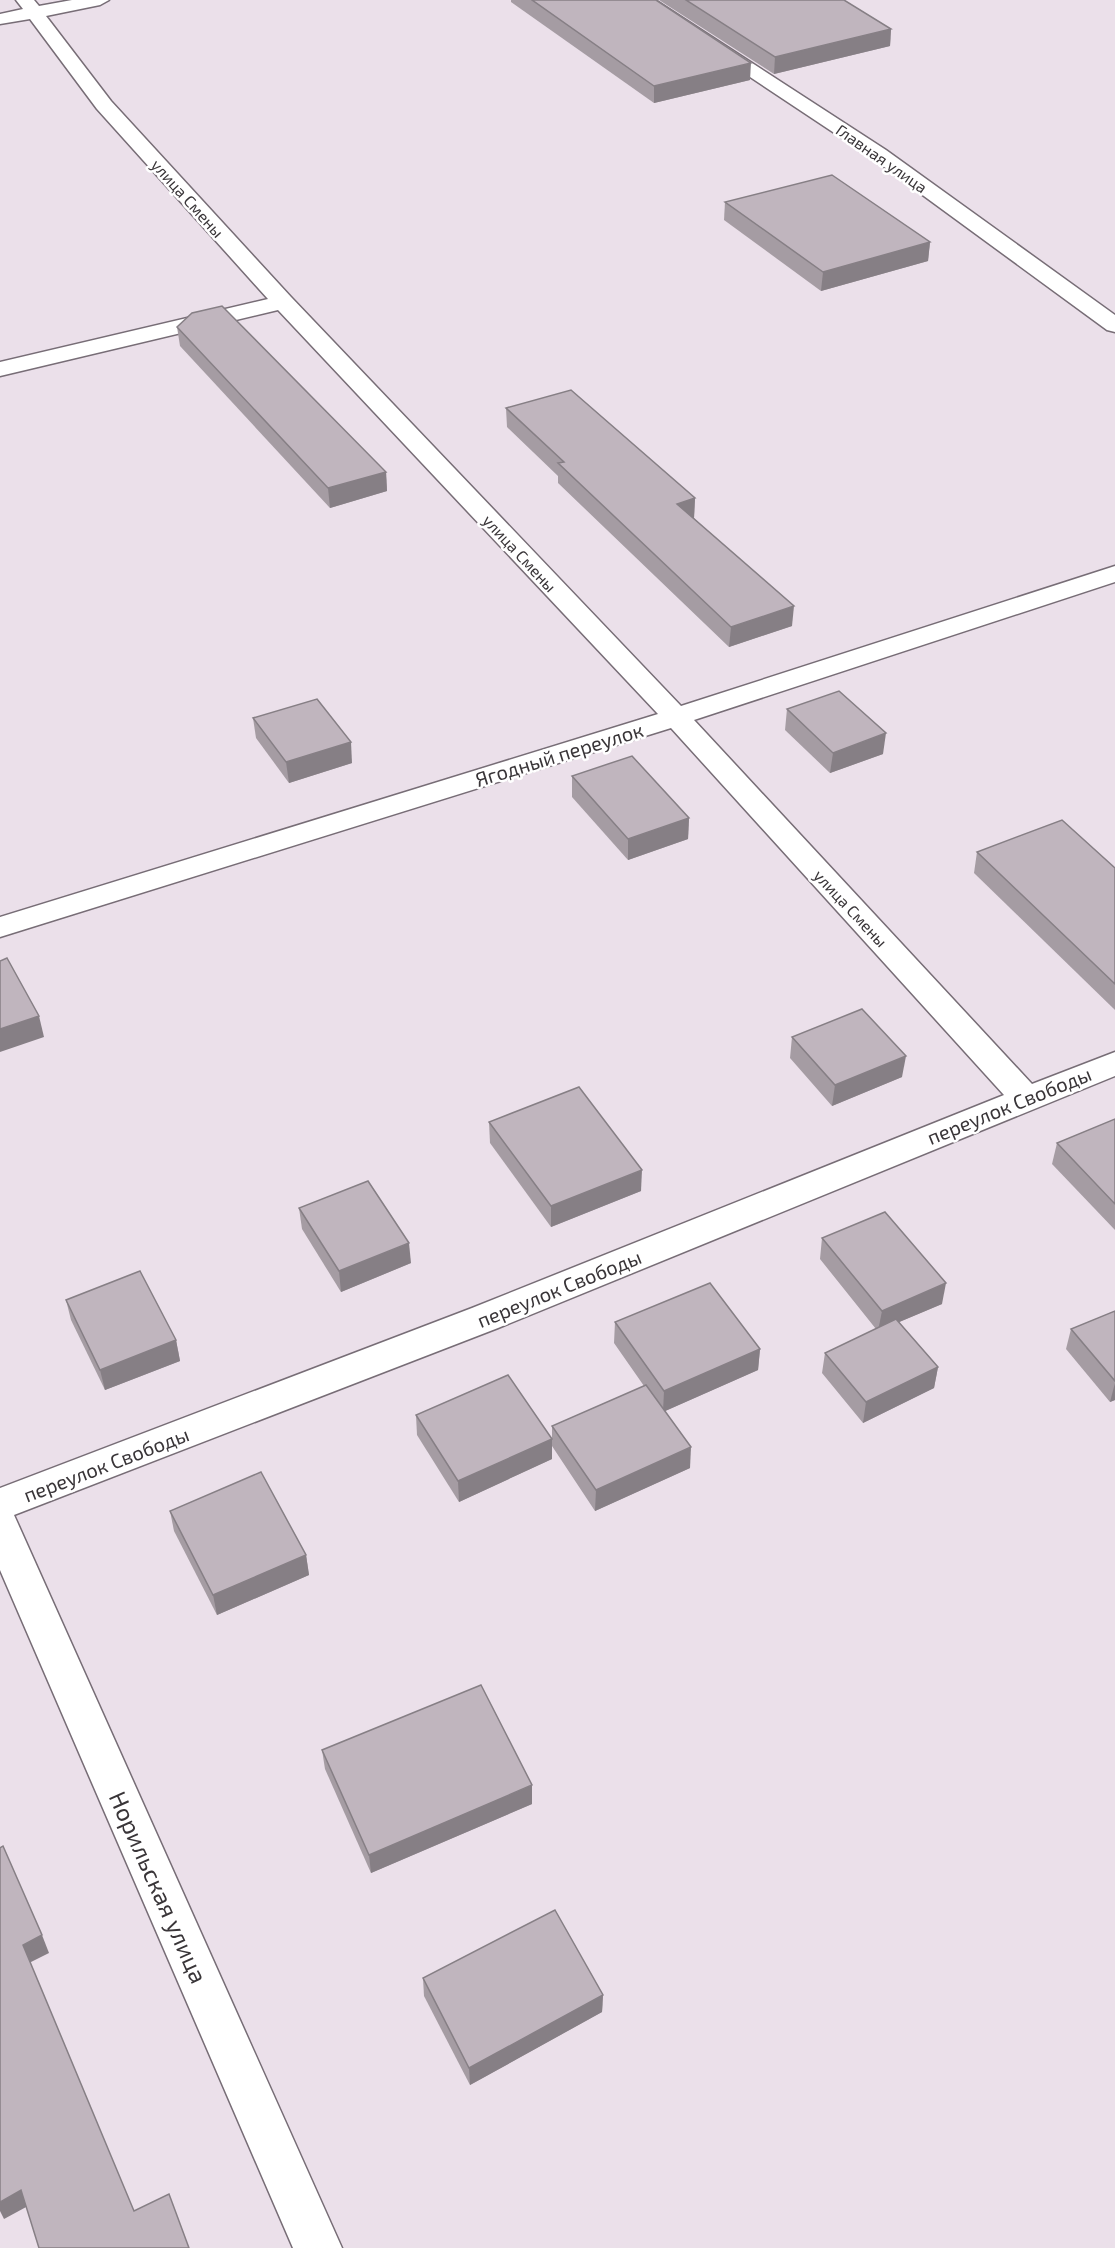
<svg xmlns="http://www.w3.org/2000/svg" width="1115" height="2248" font-family="'Exo 2',sans-serif">
  <style>
    .lines { fill: none; stroke-linecap: round; stroke-linejoin: round }
    .minor-casing { stroke: #776d76; stroke-width: 3 }
    .minor { fill: #fff; fill-rule: evenodd }
    .wall { fill: #a59ca3 }
    .shaded-wall { fill: #867f85 }
    .building { fill: #c0b5be; stroke: #867f85; stroke-width: 1.5 }
    .labels { text-anchor: middle; dominant-baseline: central; stroke-width: 5; stroke-linejoin: round; paint-order: stroke }
    .far-street-label { font-size: 16px; fill: #393538; stroke: #fff }
    .street-label { font-size: 20px; fill: #393538; stroke: #fff }
    .near-street-label { font-size: 24px; fill: #393538; stroke: #fff }
  </style>
  <rect width="100%" height="100%" fill="#ebe0ea"/>
  <g class="lines">
    <defs>
      <g id="minor">
        <polygon points="16,0 34,0 39,6 72,0 109,0 100,5 46,16 111,101 291,297 681,706 1115,566 1115,582 694,720 1032,1084 1115,1052 1115,1076 498,1328 14,1515 342,2248 293,2248 0,1570 0,1488 472,1308 1004,1095 671,728 0,937 0,917 658,714 278,310 0,376 0,362 268,299 97,109 30,19 0,24 0,14 23,9"/>
        <polygon points="634,0 655,0 886,150 1115,315 1115,332 1107,330 872,158"/>
      </g>
    </defs>
    <use href="#minor" class="minor-casing"/>
    <use href="#minor" class="minor"/>
  </g>
  <g class="wall">
    <polygon points="511,0 656,0 750,80 654,103 511,2"/>
    <polygon points="659,0 844,0 891,29 890,46 774,74"/>
    <polygon points="725,202 930,242 928,261 821,291 724,220"/>
    <polygon points="177,327 386,472 387,491 330,508 180,346"/>
    <polygon points="506,408 695,498 694,518 792,626 729,647 558,483 558,476 507,427"/>
    <polygon points="787,709 883,754 830,773 785,730"/>
    <polygon points="253,718 352,763 289,783 256,738"/>
    <polygon points="572,776 689,818 688,839 628,860 572,797"/>
    <polygon points="977,852 1115,868 1115,1010 974,873"/>
    <polygon points="792,1037 902,1077 832,1106 790,1058"/>
    <polygon points="1115,1119 1115,1230 1052,1164 1057,1143"/>
    <polygon points="489,1122 641,1191 551,1227 490,1143"/>
    <polygon points="299,1208 411,1263 341,1292 302,1229"/>
    <polygon points="822,1238 942,1304 899,1322 938,1367 934,1388 863,1423 822,1373 825,1353 876,1329 820,1259"/>
    <polygon points="66,1300 176,1340 180,1361 105,1390 71,1320"/>
    <polygon points="1115,1311 1115,1400 1110,1402 1066,1349 1071,1329"/>
    <polygon points="615,1322 760,1349 758,1370 665,1411 690,1468 595,1511 552,1446 552,1426 644,1386 614,1343"/>
    <polygon points="416,1415 552,1439 552,1459 459,1502 417,1435"/>
    <polygon points="170,1511 306,1555 309,1575 217,1615 174,1531"/>
    <polygon points="322,1750 532,1804 371,1873 325,1769"/>
    <polygon points="423,1978 603,1995 602,2012 470,2085 424,1996"/>
  </g>
  <g class="shaded-wall">
    <polygon points="891,29 890,46 774,74 775,57"/>
    <polygon points="751,63 750,80 654,103 654,86"/>
    <polygon points="930,242 928,261 821,291 823,272"/>
    <polygon points="386,472 387,491 330,508 328,488"/>
    <polygon points="695,498 694,518 676,523 677,504"/>
    <polygon points="794,606 792,626 729,647 731,627"/>
    <polygon points="886,733 883,754 830,773 833,753"/>
    <polygon points="351,742 352,763 289,783 286,762"/>
    <polygon points="689,818 688,839 628,860 628,839"/>
    <polygon points="39,1016 44,1037 0,1052 0,1029"/>
    <polygon points="906,1056 902,1077 832,1106 835,1085"/>
    <polygon points="642,1170 641,1191 551,1227 551,1206"/>
    <polygon points="409,1243 411,1263 341,1292 339,1271"/>
    <polygon points="946,1283 942,1304 878,1331 882,1311"/>
    <polygon points="176,1340 180,1361 105,1390 100,1370"/>
    <polygon points="760,1349 758,1370 663,1412 664,1391"/>
    <polygon points="938,1367 934,1388 863,1423 866,1402"/>
    <polygon points="1115,1383 1115,1400 1110,1402"/>
    <polygon points="552,1439 552,1459 459,1502 458,1481"/>
    <polygon points="691,1447 690,1468 595,1511 596,1490"/>
    <polygon points="306,1555 309,1575 217,1615 213,1595"/>
    <polygon points="532,1785 532,1804 371,1873 369,1855"/>
    <polygon points="42,1935 49,1953 29,1963 23,1945"/>
    <polygon points="603,1995 602,2012 470,2085 469,2068"/>
    <polygon points="21,2190 28,2206 4,2219 0,2211 0,2202"/>
  </g>
  <g class="building">
    <polygon points="532,0 656,0 751,63 654,86"/>
    <polygon points="686,0 844,0 891,29 775,57"/>
    <polygon points="832,175 930,242 823,272 725,202"/>
    <polygon points="222,306 386,472 328,488 177,327 192,313"/>
    <polygon points="571,390 695,498 677,504 794,606 731,627 558,463 564,462 506,408"/>
    <polygon points="839,691 886,733 833,753 787,709"/>
    <polygon points="317,699 351,742 286,762 253,718"/>
    <polygon points="632,756 689,818 628,839 572,776"/>
    <polygon points="1062,820 1115,868 1115,984 977,852"/>
    <polygon points="7,958 39,1016 0,1029 0,961"/>
    <polygon points="862,1009 906,1056 835,1085 792,1037"/>
    <polygon points="579,1087 642,1170 551,1206 489,1122"/>
    <polygon points="1115,1119 1115,1204 1057,1143"/>
    <polygon points="368,1181 409,1243 339,1271 299,1208"/>
    <polygon points="885,1212 946,1283 882,1311 822,1238"/>
    <polygon points="140,1271 176,1340 100,1370 66,1300"/>
    <polygon points="710,1283 760,1349 664,1391 615,1322"/>
    <polygon points="1115,1311 1115,1381 1071,1329"/>
    <polygon points="896,1319 938,1367 866,1402 825,1353"/>
    <polygon points="508,1375 552,1439 458,1481 416,1415"/>
    <polygon points="646,1385 691,1447 596,1490 552,1426"/>
    <polygon points="261,1472 306,1555 213,1595 170,1511"/>
    <polygon points="481,1685 532,1785 369,1855 322,1750"/>
    <polygon points="3,1846 42,1935 23,1945 134,2211 169,2194 189,2248 39,2248 21,2190 0,2202 0,1848"/>
    <polygon points="555,1910 603,1995 469,2068 423,1978"/>
  </g>
  <g class="labels">
    <g class="far-street-label">
      <text transform="translate(882 158) rotate(35)">Главная улица</text>
      <text transform="translate(188 198) rotate(48)">улица Смены</text>
      <text transform="translate(520 553) rotate(47)">улица Смены</text>
      <text transform="translate(851 908) rotate(47)">улица Смены</text>
    </g>
    <g class="street-label">
      <text transform="translate(559 754) rotate(-17)">Ягодный переулок</text>
      <text transform="translate(1009 1105) rotate(-22)">переулок Свободы</text>
      <text transform="translate(559 1288) rotate(-22)">переулок Свободы</text>
      <text transform="translate(106 1464) rotate(-21)">переулок Свободы</text>
    </g>
    <g class="near-street-label">
      <text transform="translate(159 1887) rotate(66)">Норильская улица</text>
    </g>
  </g>
</svg>
